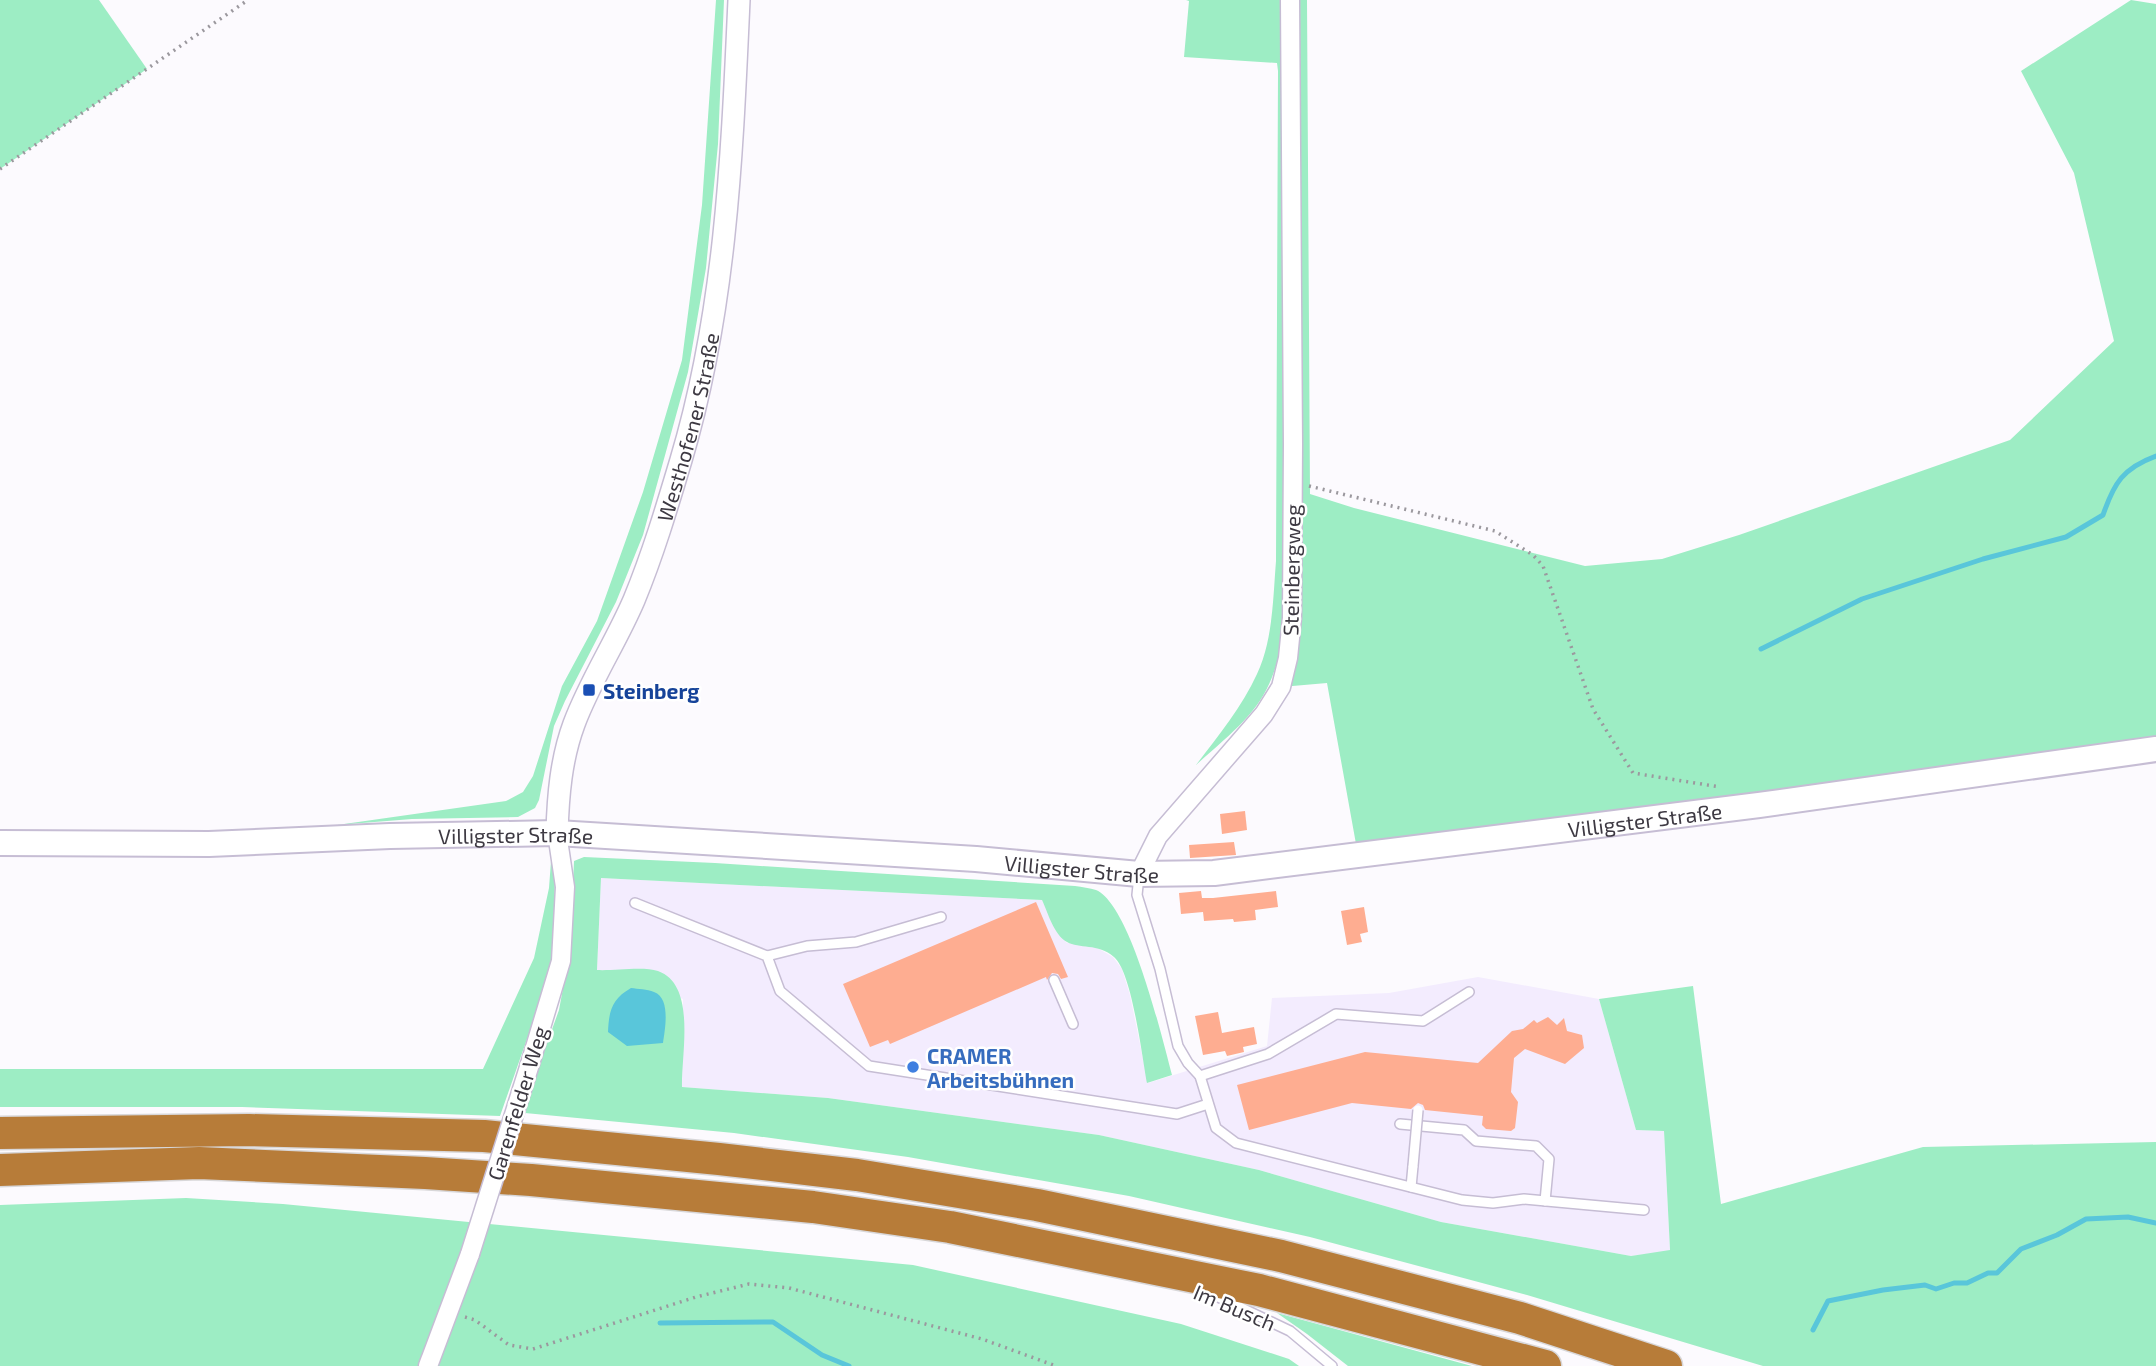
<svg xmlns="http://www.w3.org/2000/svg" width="2156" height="1366" font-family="'Exo 2',sans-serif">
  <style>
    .built { fill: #f3ecfe }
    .green { fill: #9dedc4 }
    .water { fill: #59c6da }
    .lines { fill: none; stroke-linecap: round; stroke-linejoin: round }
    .stream { stroke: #59c6da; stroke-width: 5 }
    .building { fill: #fead91 }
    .service-casing { stroke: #c6bdd4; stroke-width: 12 }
    .minor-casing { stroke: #c6bdd4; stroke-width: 21 }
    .tertiary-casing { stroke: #c6bdd4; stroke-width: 24 }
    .secondary-casing { stroke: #c6bdd4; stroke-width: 28 }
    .motorway-casing { stroke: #d8d7d9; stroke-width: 35 }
    .path { stroke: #9b989e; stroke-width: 3.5; stroke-dasharray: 2 5; stroke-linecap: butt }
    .service { stroke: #fff; stroke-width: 9 }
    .minor { stroke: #fff; stroke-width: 18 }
    .tertiary { stroke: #fff; stroke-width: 21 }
    .secondary { stroke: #fff; stroke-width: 24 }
    .motorway { stroke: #b77c39; stroke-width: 32 }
    .service-bridge-casing { stroke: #c6bdd4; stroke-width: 12; stroke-linecap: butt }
    .minor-bridge-casing { stroke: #c6bdd4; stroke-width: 21; stroke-linecap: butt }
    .service-bridge { stroke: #fff; stroke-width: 9 }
    .minor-bridge { stroke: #fff; stroke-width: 18 }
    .transit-dot { fill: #1a4fb4; stroke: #fff; stroke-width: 2.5 }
    .shop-dot { fill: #3f7fe0; stroke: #fff; stroke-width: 2.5 }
    .labels { text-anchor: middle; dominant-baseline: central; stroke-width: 5; stroke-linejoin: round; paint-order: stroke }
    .street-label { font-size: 21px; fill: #3d3942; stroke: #fff }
    .transit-label { font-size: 21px; font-weight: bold; fill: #164399; stroke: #fff; text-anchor: start }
    .shop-label { font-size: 21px; font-weight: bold; fill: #366cbe; stroke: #fff; text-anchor: start }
  </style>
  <rect width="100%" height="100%" fill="#fcfafe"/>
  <polygon class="built" points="601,878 1042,900 1057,932 1067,943 1092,945 1113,957 1122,969 1130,995 1148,1083 1267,1046 1272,998 1389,993 1478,977 1599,999 1636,1130 1664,1131 1670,1251 1631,1256 1441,1222 1259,1170 1099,1135 828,1098 682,1087 683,999 597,970"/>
  <g class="green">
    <polygon points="0,0 99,0 147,69 0,169"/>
    <polygon points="716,0 724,0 718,144 706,268 688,372 643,535 616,602 565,701 554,726 539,800 535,808 518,817 412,819 337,825 506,801 523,792 533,776 562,686 597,621 643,492 682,360 702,205"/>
    <path d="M1186 0H1286L1284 625C1275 700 1250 717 1196 765 1218 736 1242 707 1257 674 1273 640 1273 598 1276 561L1278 71 1277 63 1184 57 1189 1Z"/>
    <polygon points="1295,0 1307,0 1310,494 1354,508 1585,566 1662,559 1739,535 2010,440 2114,341 2074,173 2021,71 2131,0 2156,4 2156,739 1358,855 1327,683 1281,687 1293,658"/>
    <path d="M584 857 715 863 1075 886C1082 887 1090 888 1096 890 1131 905 1162 1038 1172 1075L1147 1083C1142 1057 1132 972 1114 957 1098 943 1079 949 1067 942 1054 935 1048 913 1042 900L601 878 597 970C614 971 643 966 658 971 697 985 681 1054 682 1087L828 1098 1099 1135 1259 1170 1441 1222 1631 1256 1670 1250 1664 1131 1636 1130 1599 999 1693 986 1721 1204 1923 1147 2156 1142V1366H1763L1527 1295 1310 1237 1129 1196 908 1157 734 1133 525 1113 537 1071 559 1010 570 950 574 861Z"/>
    <polygon points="551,861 555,863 554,962 500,1116 242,1107 0,1107 0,1069 483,1069 534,958 549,888"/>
    <polygon points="186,1198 283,1204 913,1265 1181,1324 1289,1359 1299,1366 0,1366 0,1205"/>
    <polygon points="1277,1313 1472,1366 1348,1366 1307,1334"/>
  </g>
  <path class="water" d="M631 988C638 989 647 989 654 992 671 998 665 1029 663 1043L627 1046 608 1032C609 1010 612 999 631 988Z"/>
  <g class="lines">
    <g class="stream">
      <path d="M1761 649 1862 599 1983 559 2066 537 2103 515C2114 483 2123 468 2156 456"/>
      <polyline points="660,1323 773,1322 822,1355 849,1366"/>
      <polyline points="1813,1330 1828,1301 1883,1290 1925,1285 1936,1289 1954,1283 1967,1283 1988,1273 1997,1273 2021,1249 2057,1235 2086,1219 2128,1217 2156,1223"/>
    </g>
  </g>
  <g class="building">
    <polygon points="1245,811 1247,830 1222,834 1220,814"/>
    <polygon points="1234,842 1236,855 1190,858 1189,845"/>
    <polygon points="1201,891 1202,898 1213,898 1276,891 1278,907 1255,910 1256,920 1234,922 1233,919 1204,921 1203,912 1181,914 1179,893"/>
    <polygon points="1036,902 1068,977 1061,979 1058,974 1052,973 1047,980 1046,977 890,1044 888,1040 870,1047 843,984"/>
    <polygon points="1364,907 1368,932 1360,934 1362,942 1347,945 1341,911"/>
    <polygon points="1218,1012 1222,1033 1254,1027 1257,1044 1243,1047 1244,1052 1227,1056 1225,1051 1203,1055 1195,1016"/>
    <polygon points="1548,1017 1557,1025 1564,1018 1567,1031 1582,1035 1584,1048 1565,1064 1525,1049 1514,1058 1511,1092 1518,1102 1515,1128 1511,1131 1486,1129 1482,1125 1483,1116 1425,1110 1423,1105 1418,1103 1411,1109 1352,1103 1249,1130 1237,1085 1365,1052 1478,1063 1512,1031 1523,1029 1534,1020 1537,1023"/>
  </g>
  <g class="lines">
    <defs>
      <g id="service">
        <polyline points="1139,876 1137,895 1160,969 1178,1046 1188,1063 1200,1076 1216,1128 1236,1143 1462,1200 1493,1203 1524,1199 1644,1210"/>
        <polyline points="635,903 767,956 780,991 869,1066 1177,1114 1208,1104"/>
        <polyline points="767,956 807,946 856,942 941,917"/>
        <polyline points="1054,980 1073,1024"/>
        <polyline points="1200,1076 1268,1054 1336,1014 1423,1021 1469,992"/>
        <polyline points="1400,1124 1464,1130 1476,1141 1536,1146 1549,1159 1545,1201"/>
        <polyline points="1411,1187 1413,1166"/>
        <polyline points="1212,1294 1290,1331 1332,1366"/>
      </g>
      <g id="minor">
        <polyline points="1139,874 1158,836 1264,714 1281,687 1288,658 1292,618 1293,444 1290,0"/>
        <polyline points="530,1064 561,961 565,887 557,833"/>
        <polyline points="428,1366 470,1254"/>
      </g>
      <g id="tertiary">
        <path id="s1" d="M557 833C558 796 561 759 574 724 590 681 616 642 634 600 653 554 667 507 681 460 726 309 732 156 739 0"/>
      </g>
      <g id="secondary">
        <path id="s2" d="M0 843 209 844 390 836 557 833 976 859 1139 874 1214 873 1759 805 2156 749"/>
      </g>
      <g id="motorway">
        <polyline points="0,1133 249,1130 484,1136 719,1159 857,1175 1037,1205 1281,1256 1520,1318 1666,1366"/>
        <polyline points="0,1170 199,1163 425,1173 531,1180 813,1207 950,1227 1259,1290 1545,1366"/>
      </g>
    </defs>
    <use href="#service" class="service-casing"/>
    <use href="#minor" class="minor-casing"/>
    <use href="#tertiary" class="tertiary-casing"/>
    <use href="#secondary" class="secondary-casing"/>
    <use href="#motorway" class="motorway-casing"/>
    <g class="path">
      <polyline points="0,169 248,0"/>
      <polyline points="1309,486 1495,531 1533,555 1543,566 1593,709 1633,773 1720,787"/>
      <polyline points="465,1317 475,1320 509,1345 533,1349 696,1297 749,1284 789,1288 982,1339 1056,1366"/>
    </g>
    <use href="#service" class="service"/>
    <use href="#minor" class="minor"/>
    <use href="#tertiary" class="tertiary"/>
    <use href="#secondary" class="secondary"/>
    <use href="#motorway" class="motorway"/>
    <defs>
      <polyline id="service-bridge" points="1413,1166 1418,1110"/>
      <polyline id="minor-bridge" points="470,1254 530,1064"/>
    </defs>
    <use href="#service-bridge" class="service-bridge-casing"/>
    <use href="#minor-bridge" class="minor-bridge-casing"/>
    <use href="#service-bridge" class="service-bridge"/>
    <use href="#minor-bridge" class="minor-bridge"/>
  </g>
  <rect class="transit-dot" x="582" y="683" width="14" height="14" rx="3.5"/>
  <circle class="shop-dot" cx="913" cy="1067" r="7"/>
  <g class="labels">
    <g class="street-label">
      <text stroke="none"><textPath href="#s1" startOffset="430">Westhofener Straße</textPath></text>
      <text transform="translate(1291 570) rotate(-89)">Steinbergweg</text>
      <text stroke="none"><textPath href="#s2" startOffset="1650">Villigster Straße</textPath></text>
      <text stroke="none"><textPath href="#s2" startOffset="516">Villigster Straße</textPath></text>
      <text stroke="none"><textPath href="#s2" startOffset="1083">Villigster Straße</textPath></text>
      <text transform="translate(517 1103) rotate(-73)">Garenfelder Weg</text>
      <text transform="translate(1235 1307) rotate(23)">Im Busch</text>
    </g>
    <g class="transit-label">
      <text x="603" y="690">Steinberg</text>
    </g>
    <g class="shop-label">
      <text x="927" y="1055">CRAMER<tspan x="927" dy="24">Arbeitsbühnen</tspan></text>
    </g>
  </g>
</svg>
